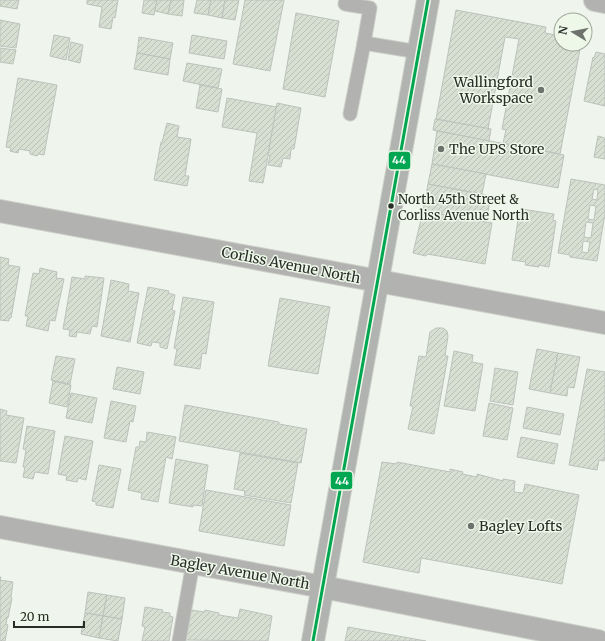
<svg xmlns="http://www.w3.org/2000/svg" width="605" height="641" font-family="Merriweather,serif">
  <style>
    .building { fill: url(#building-hatch); stroke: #bdc1bb; fill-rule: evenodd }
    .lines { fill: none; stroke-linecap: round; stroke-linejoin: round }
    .lane-casing { stroke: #cccfc9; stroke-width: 15 }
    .street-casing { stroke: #cccfc9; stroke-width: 24 }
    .secondary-casing { stroke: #cccfc9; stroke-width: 24 }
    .lane { stroke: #b2b3b0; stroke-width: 13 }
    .street { stroke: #b2b3b0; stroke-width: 22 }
    .secondary { stroke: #b0b3af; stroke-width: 22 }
    .bus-1-casing { stroke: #eef8e9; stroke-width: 6 }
    .bus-1 { stroke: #00a651; stroke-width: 3 }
    .poi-dot { fill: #6e726c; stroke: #eef8e9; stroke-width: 1.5 }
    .bus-dot { fill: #282c27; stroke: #eef8e9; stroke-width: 1.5 }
    .labels { text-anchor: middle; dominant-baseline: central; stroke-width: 3; stroke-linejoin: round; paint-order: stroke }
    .bus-label { font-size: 13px; fill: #282c27; stroke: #eef8e9; text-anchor: start }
    .poi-label { font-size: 14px; fill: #282c27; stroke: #eef8e9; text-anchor: start }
    .street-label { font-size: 14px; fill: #282c27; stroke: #eef8e9 }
    .line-badge { stroke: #eef8e9; stroke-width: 1.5 }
    .badge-label { font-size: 11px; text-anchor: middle; font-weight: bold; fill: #fff }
  </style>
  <defs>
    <pattern id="building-hatch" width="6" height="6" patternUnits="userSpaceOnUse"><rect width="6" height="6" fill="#d7dfd3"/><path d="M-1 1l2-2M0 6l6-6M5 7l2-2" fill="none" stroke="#b9c0b5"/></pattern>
  </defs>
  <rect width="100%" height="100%" fill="#eff4ec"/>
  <g class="building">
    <polygon points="0,0 19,0 17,9 0,6"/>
    <polygon points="87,0 118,0 115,18 113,17 111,29 99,27 102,7 87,4"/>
    <polygon points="144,0 157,0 154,15 142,13"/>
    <polygon points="157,0 171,0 168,14 155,11"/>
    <polygon points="171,0 184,0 182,16 168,14"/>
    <polygon points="197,0 211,0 208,15 194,13"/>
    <polygon points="211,0 225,0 222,18 208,15"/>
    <polygon points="225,0 239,0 235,20 222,18"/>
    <polygon points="245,0 284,0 270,71 233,64"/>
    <polygon points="456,10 546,27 545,33 561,36 561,44 581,44 560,154 503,143 506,130 502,129 519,39 505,37 488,129 436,119"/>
    <polygon points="296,13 339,21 325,97 283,89"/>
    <polygon points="0,20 20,24 16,48 0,46"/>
    <polygon points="54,35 70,38 66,60 50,56"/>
    <polygon points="192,35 227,41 224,59 189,53"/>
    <polygon points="139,37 173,43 170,59 137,53"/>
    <polygon points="71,42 83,45 80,63 68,60"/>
    <polygon points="0,48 16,50 13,64 0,62"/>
    <polygon points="596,52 605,54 605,106 584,101 593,57 594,58"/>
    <polygon points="137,53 170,59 168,75 134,69"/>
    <polygon points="187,63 222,69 218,88 183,81"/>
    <polygon points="18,78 57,85 44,155 38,154 37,156 30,154 30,151 19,149 18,153 10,151 11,148 6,147"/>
    <polygon points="200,85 222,89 218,112 196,108"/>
    <polygon points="227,98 277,107 263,183 249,181 257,133 222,127"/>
    <polygon points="277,103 301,108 294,149 291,149 290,159 283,158 281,167 268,165 270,156 268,155"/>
    <polygon points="435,119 491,129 489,141 433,130"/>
    <polygon points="167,123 179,126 177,137 191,139 185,176 189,176 187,186 154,180 161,142 162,142"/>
    <polygon points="437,131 564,155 558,188 432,164"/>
    <polygon points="598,136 605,138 605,159 594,157"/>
    <polygon points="432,164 486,174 482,194 428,184"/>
    <path d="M571 179 605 185V214L597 261 570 257V255L558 253ZM594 189 598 190 597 200 592 199ZM590 205 596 206 594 220 588 219ZM586 222 593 223 591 238 584 237ZM583 241 590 242 588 253 582 252Z"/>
    <polygon points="428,184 491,196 486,222 423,211"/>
    <polygon points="521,209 554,214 553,220 556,221 549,267 538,265 539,267 525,265 526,262 512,260 519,213 521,213"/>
    <polygon points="423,211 492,223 485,264 427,254 426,256 413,253"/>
    <polygon points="0,257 9,259 8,265 20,267 11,318 9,318 9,321 0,320"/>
    <polygon points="40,268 57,272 56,278 64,279 55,321 50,320 48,331 26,326 28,316 25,316 33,273 39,274"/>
    <polygon points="85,276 104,278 97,327 92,326 90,334 77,332 76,337 69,336 70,330 63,329 72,277 85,279"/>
    <polygon points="111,280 129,284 128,291 139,293 130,342 101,336"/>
    <polygon points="148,287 169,291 168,293 175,295 172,310 175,311 167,349 160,347 160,343 152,342 151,346 137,343"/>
    <polygon points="183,297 214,302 206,354 202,353 200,369 174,365 177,349 174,348"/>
    <polygon points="280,298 330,307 318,374 268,366"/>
    <polygon points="436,328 443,328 447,331 448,336 445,356 448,356 434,434 408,429 413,406 410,406 419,356 426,357 430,332"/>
    <polygon points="537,349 558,353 550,393 529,389"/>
    <polygon points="454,351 473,355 472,362 483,364 475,411 444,406"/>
    <polygon points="558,353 580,357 574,388 568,387 567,396 550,393"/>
    <polygon points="56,356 75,359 70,384 51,380"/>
    <polygon points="117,367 144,372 140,394 113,389"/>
    <polygon points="495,368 518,372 513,405 490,401"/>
    <polygon points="587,369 605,372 605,458 604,461 599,460 597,470 569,465"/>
    <polygon points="53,381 71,385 67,407 49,403"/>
    <polygon points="71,393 97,398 92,423 66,418"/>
    <polygon points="111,401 136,406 133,422 130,421 126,442 104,438"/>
    <polygon points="489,403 513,408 507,440 483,436"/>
    <polygon points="185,405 279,422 279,424 307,429 301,463 179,441"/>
    <polygon points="527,407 564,414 560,435 523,428"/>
    <polygon points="0,409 7,411 6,415 24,418 16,463 0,461"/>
    <polygon points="27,426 55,431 48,474 35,472 33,479 23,477 25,467 23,467 26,450 23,449"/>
    <polygon points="147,432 176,437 172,459 166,457 158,502 141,499 142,493 128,490 136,447 139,447 140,441 146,442"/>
    <polygon points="65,436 93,441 86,480 78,478 77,482 66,480 67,476 58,474"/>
    <polygon points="521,437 558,444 554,464 517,457"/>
    <polygon points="240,453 298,463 291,503 244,495 245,491 234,489"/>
    <polygon points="176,459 208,465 202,506 193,505 193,507 169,503"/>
    <polygon points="382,462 397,464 397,462 450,472 450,469 463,472 462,474 477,477 477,474 503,481 503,479 515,481 514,492 523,493 525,484 579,495 562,584 421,558 419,573 363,562"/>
    <polygon points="99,465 121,469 113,508 96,505 96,502 92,501"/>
    <polygon points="206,490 291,505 284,546 199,531"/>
    <polygon points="0,577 1,577 0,580 13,582 11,597 12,598 8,618 7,618 6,624 8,625 5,641 0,641"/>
    <polygon points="88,592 107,595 103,616 85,613"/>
    <polygon points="107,595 125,598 122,619 103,616"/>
    <polygon points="145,607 163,610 162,612 170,613 170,616 173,617 169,641 142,641 145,627 142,626"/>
    <polygon points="240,609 272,616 268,641 185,640 191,610 205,612 205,610 219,613 219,615 238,618"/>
    <polygon points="85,613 103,616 99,638 81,634"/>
    <polygon points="103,616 122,619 118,641 99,638"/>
    <polygon points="348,627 426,641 345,641"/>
  </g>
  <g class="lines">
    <defs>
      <g id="lane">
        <polyline points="346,0 345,4 370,8 364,43"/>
        <polyline points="350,114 364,43 419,52"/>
        <polyline points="179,641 193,563"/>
      </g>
      <g id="street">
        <polyline points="595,0 605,2"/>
        <polyline points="0,211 605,323"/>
        <polyline points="0,527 323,587 598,641"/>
      </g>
      <polyline id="secondary" points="313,641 428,0"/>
    </defs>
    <use href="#lane" class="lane-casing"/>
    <use href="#street" class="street-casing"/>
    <use href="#secondary" class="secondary-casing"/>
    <use href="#lane" class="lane"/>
    <use href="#street" class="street"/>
    <use href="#secondary" class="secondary"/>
    <defs>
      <polyline id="bus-1" points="313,641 428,0"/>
    </defs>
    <use href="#bus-1" class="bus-1-casing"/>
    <use href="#bus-1" class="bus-1"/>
  </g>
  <g class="poi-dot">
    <circle cx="541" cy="90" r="4"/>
    <circle cx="441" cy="149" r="4"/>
    <circle cx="471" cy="526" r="4"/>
  </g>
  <circle class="bus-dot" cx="391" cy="206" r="3.5"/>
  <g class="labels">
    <g class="bus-label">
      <text x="398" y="199">North 45th Street &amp;<tspan x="398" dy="16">Corliss Avenue North</tspan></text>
    </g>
    <g class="poi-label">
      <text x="533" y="82" text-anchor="end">Wallingford<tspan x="533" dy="16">Workspace</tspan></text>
      <text x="449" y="149">The UPS Store</text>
      <text x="479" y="526">Bagley Lofts</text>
    </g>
    <g class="street-label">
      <text transform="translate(291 265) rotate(11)">Corliss Avenue North</text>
      <text transform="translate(240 572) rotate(10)">Bagley Avenue North</text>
    </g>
  </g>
  <g class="line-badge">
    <rect x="388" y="151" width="23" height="19" rx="4" fill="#00a651"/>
    <rect x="330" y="471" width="23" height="19" rx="4" fill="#00a651"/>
  </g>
  <g class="badge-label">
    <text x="399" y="164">44</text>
    <text x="342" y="485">44</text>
  </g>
  <g transform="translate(573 32) rotate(280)"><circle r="19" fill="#eef8e9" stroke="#9fa69b"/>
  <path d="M0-3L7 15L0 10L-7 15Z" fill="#6e726c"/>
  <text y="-6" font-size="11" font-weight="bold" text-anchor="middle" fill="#282c27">N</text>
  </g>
  <path d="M14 621v6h70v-6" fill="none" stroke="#282c27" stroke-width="2"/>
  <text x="20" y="621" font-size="12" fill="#282c27" stroke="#eef8e9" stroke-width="3" paint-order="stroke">20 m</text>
</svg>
